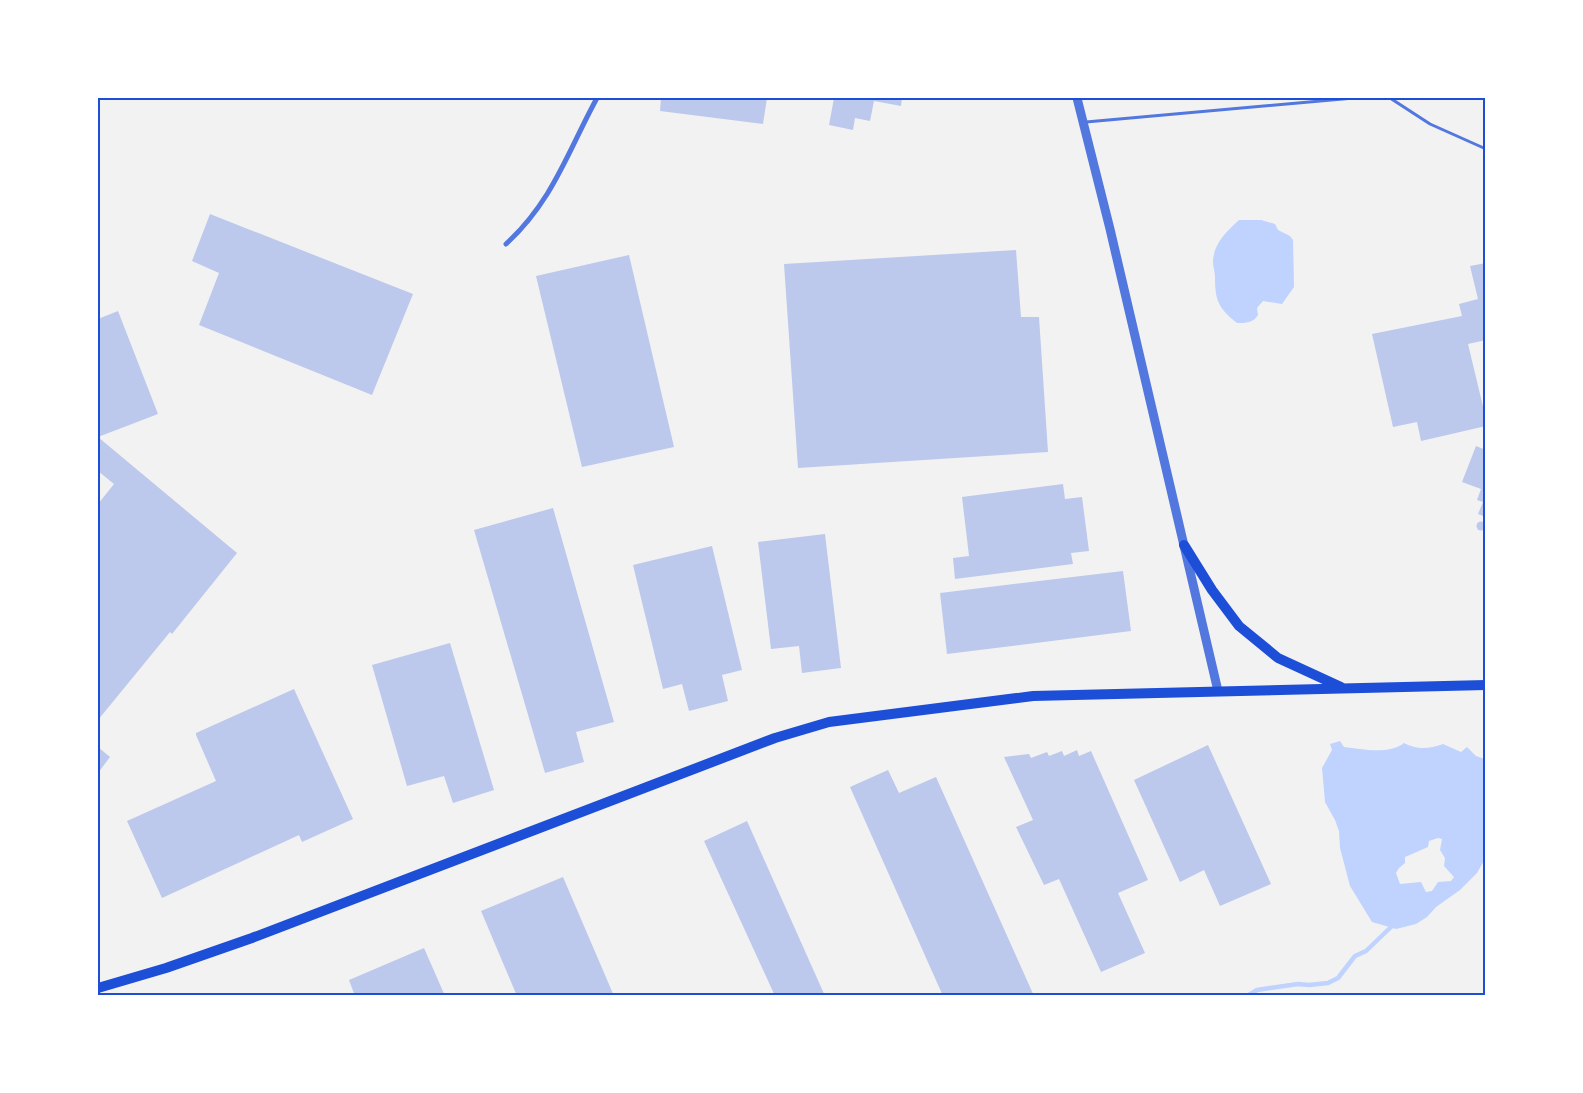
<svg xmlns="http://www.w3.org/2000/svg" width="1583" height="1093" font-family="'Titillium Web',sans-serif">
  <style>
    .water { fill: #bfd3fe; fill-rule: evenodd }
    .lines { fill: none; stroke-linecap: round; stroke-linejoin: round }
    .stream { stroke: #bfd3fe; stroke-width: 4.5 }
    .building { fill: #bdc9ec }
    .service { stroke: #5277de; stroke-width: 3 }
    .minor { stroke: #5277de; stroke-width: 5 }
    .tertiary { stroke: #5277de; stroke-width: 9 }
    .secondary { stroke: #1d4ed8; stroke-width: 10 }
    .neatline { fill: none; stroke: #1d4ed8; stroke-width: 2 }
  </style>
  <rect width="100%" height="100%" fill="#f2f2f2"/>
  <g class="water">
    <path d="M1239 220H1261L1275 224 1278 230 1290 236 1293 240 1294 287 1282 304 1263 301 1257 308 1258 315C1253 323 1246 323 1237 323 1218 308 1215 300 1215 277 1215 272 1213 267 1213 262 1213 244 1227 231 1239 220Z"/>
    <path d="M1340 741 1344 747C1362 749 1389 755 1404 743 1417 750 1429 749 1443 744L1461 752 1467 747 1476 756 1485 759V859L1477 873 1460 890 1436 907 1427 917 1416 924 1396 929 1372 922 1350 886 1340 848 1339 831 1335 820 1325 802 1322 768 1332 750 1330 744ZM1438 838 1442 839 1440 850 1445 858 1444 866 1454 877 1451 881 1438 882 1432 891 1426 892 1421 882 1400 884 1396 873 1399 868 1405 863V857L1428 847 1429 841Z"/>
  </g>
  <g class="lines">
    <polyline class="stream" points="1247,996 1257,990 1270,988 1298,984 1309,985 1328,983 1338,978 1355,956 1366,951 1391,927"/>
  </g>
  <g class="building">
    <polygon points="661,98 767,98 763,124 660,111"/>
    <polygon points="834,98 902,98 901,106 874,101 870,121 855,118 853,130 829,125"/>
    <polygon points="210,214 413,294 372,395 199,325 219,273 192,261"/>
    <polygon points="1016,250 1021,317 1039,317 1048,452 798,468 784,264"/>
    <polygon points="629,255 674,447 582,467 536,276"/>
    <polygon points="1486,263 1486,340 1468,344 1486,419 1486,426 1421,441 1417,422 1393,427 1372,334 1462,316 1459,304 1478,299 1470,266"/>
    <polygon points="118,311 158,414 98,437 237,553 172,634 170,632 98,720 98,504 114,484 98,471 98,319"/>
    <polygon points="1476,446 1486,450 1486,517 1478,514 1483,502 1477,500 1481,489 1462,482"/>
    <polygon points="1063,484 1065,499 1082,497 1089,551 1071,553 1073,564 955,579 953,558 969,556 962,497"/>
    <polygon points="553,508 614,722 576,732 584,762 545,773 474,530"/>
    <circle cx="1481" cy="526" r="4.5"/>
    <polygon points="825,534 841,668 802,673 799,646 771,649 758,542"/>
    <polygon points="712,546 742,670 722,675 728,701 689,711 682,684 663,689 633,565"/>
    <polygon points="1123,571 1131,631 947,654 940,593"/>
    <polygon points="450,643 494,790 453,803 444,776 407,786 372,665"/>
    <polygon points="294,689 353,819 302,842 299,835 162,898 127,821 216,781 196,735 196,733"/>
    <polygon points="1208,745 1271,884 1220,906 1204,870 1180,882 1134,780"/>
    <polygon points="98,747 110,757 98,773"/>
    <polygon points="1077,750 1079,756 1091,751 1148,880 1118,893 1145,953 1101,972 1059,879 1044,885 1016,827 1033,820 1004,757 1029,754 1031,758 1047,752 1049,756 1062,751 1064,756"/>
    <polygon points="888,770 899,793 936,777 1034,996 943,996 850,787"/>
    <polygon points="747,821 825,996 775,996 704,841"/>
    <polygon points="563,877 614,996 517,996 481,911"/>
    <polygon points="424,948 445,996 355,996 349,980"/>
  </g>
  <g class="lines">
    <g class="service">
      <polyline points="1390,98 1430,124 1486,149"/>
      <polyline points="1086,122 1354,98"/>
    </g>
    <path class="minor" d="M506 244C553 201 568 151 597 98"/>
    <polyline class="tertiary" points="1077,98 1110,229 1218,691"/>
    <g class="secondary">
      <polyline points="1184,545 1212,590 1239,626 1278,658 1341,687"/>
      <polyline points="98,988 166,968 252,938 775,738 829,722 1033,696 1486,685"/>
    </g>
  </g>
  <rect width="1583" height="1093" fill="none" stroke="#ffffff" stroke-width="198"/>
  <rect x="99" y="99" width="1385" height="895" class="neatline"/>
</svg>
